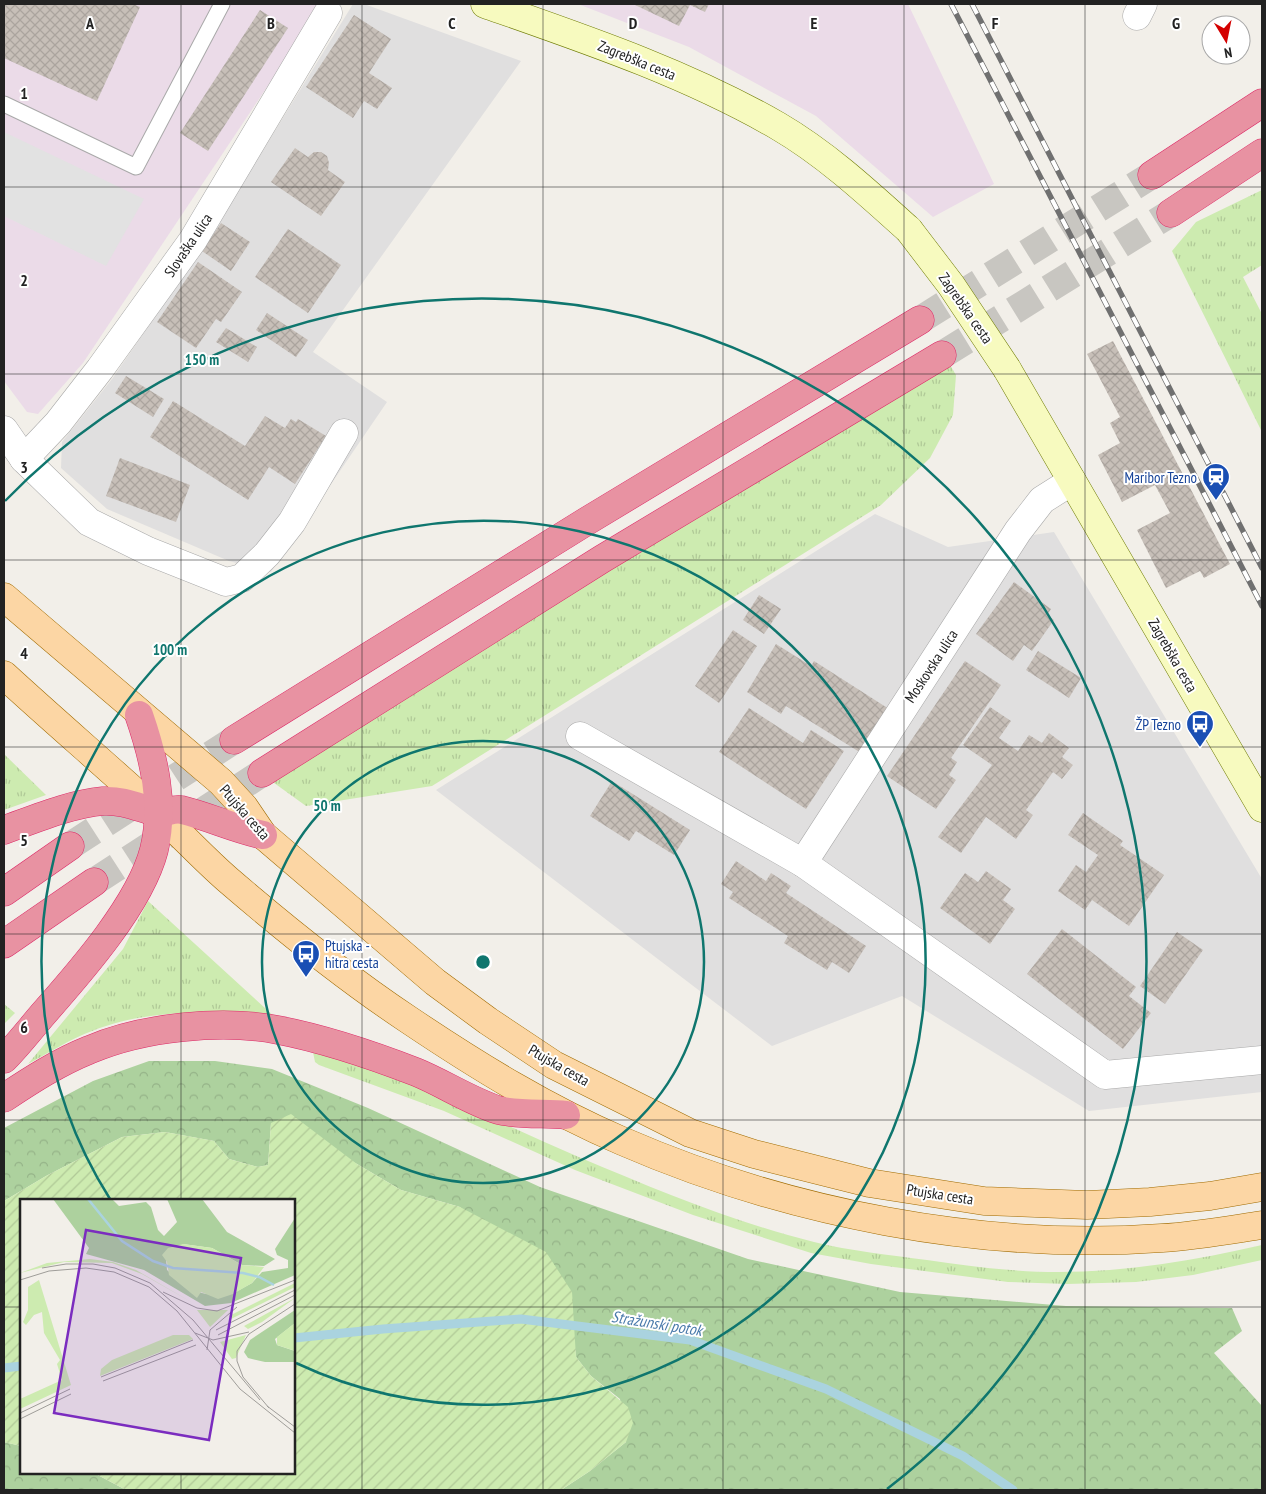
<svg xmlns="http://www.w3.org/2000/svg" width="1266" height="1494" font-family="'PT Sans Narrow',sans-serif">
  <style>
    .residential { fill: #e0dfdf }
    .industrial { fill: #ebdbe8 }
    .grass { fill: url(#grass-tufts) }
    .forest { fill: url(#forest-crowns) }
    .garden { fill: url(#garden-furrows) }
    .parking { fill: #e2e2e2 }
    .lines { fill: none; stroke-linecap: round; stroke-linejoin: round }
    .stream { stroke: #aad3df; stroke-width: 9 }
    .building { fill: url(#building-cross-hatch) }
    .highway-tunnel { stroke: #c8c6c1; stroke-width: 28; stroke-dasharray: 28 14; stroke-linecap: butt }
    .lane-casing { stroke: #a9a9a9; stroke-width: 17 }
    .street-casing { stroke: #a9a9a9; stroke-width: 29 }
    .secondary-casing { stroke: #707d05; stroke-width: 29 }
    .primary-casing { stroke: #a06b00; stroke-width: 29 }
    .highway-casing { stroke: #dc2a67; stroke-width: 29 }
    .lane { stroke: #fff; stroke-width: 15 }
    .street { stroke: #fff; stroke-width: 28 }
    .secondary { stroke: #f7fabf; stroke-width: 28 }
    .primary { stroke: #fcd6a4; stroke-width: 28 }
    .highway { stroke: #e892a2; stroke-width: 28 }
    .rail-casing { stroke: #707070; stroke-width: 5.5 }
    .rail { stroke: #fff; stroke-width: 4; stroke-dasharray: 11; stroke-linecap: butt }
    .secondary-bridge-casing { stroke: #707d05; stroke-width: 29; stroke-linecap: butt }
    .secondary-bridge { stroke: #f7fabf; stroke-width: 28 }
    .grid { fill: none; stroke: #222; stroke-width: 1; stroke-opacity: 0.55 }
    .ring { fill: none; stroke: #0f766e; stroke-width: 2.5 }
    .labels { text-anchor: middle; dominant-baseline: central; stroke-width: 4; stroke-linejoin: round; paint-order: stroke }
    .street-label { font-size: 15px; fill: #222; stroke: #fff }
    .transit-label { font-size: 15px; fill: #164399; stroke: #fff; text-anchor: end }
    .water-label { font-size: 16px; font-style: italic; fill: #4a7aab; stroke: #fff }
    .inset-river { fill: none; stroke: #aad3df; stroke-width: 2.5 }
    .inset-road { fill: none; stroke: #9f9d99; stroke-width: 1 }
    .view { fill: #7b2cbf; fill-opacity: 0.15; stroke: #7b2cbf; stroke-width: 2.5 }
    .inset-edge { fill: none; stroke: #222; stroke-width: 2.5 }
    .grid-label { font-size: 16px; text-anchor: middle; font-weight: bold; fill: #222; stroke: #fff; stroke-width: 4; stroke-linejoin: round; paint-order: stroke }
    .centre { fill: #0f766e; stroke: #fff; stroke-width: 2.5 }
    .ring-label { font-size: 15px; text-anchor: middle; font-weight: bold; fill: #0f766e; stroke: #fff; stroke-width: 4; stroke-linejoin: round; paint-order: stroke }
  </style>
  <defs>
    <pattern id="grass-tufts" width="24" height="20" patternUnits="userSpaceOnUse" patternTransform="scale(1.25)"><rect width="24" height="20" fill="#cdebb0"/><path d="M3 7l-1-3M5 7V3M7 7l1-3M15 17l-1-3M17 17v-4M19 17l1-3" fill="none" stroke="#b0c997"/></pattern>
    <pattern id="forest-crowns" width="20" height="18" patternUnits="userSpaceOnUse" patternTransform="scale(1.25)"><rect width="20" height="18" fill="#add19e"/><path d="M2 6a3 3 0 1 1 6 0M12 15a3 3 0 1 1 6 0" fill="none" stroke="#95b388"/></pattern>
    <pattern id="garden-furrows" width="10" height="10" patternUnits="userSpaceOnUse" patternTransform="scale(1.25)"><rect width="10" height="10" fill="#cdebb0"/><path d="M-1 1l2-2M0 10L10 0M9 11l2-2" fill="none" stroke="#b0c997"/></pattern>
    <pattern id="building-cross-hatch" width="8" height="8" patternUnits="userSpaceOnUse" patternTransform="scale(1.25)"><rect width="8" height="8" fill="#c7bfb8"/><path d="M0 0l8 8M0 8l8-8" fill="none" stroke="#aba49e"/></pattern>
  </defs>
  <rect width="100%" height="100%" fill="#f2efe9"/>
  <g class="residential">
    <polygon points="353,4 364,4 521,61 313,352 387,402 271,572 229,561 107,509 61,468 62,442 112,379 204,246"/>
    <polygon points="875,514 948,547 1054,532 1262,879 1262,1092 1089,1111 902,996 772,1046 436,790"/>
  </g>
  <g class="industrial">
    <polygon points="4,4 320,4 315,15 83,363 38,414 27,412 4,381"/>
    <polygon points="578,4 908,4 994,184 933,217 816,116 689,47"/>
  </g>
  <g class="grass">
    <polygon points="1262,190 1262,265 1243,277 1262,314 1262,432 1172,251 1196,222"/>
    <polygon points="948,362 956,375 953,415 930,458 881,505 432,786 306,806 270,780"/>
    <polygon points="4,754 46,795 4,810"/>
    <path d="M148 901 277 1019C216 1010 150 1008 92 1031 70 1039 49 1053 28 1064L123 949Z"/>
    <polygon points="4,1004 15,1013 4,1024"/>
    <path d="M313 1052C406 1073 493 1121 581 1158 657 1190 734 1222 814 1242 851 1251 889 1255 927 1260 955 1264 983 1268 1011 1270 1095 1277 1180 1264 1262 1245V1260L1193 1275 1136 1282 1067 1284 1008 1282 871 1264 811 1253 693 1215 575 1170 444 1111 319 1065 315 1062Z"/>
  </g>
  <g class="forest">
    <polygon points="149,1061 215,1061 272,1069 368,1108 540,1187 748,1259 900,1292 1066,1306 1232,1308 1242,1331 1214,1353 1262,1406 1262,1490 561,1490 590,1471 626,1442 620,1399 591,1376 576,1357 573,1329 460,1207 401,1190 357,1164 271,1123 268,1165 258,1167 229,1159 214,1141 165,1132 122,1137 46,1176 4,1201 4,1128 93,1081"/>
    <polygon points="4,1442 21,1446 21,1473 94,1473 126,1490 4,1490"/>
  </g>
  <polygon class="garden" points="291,1114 357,1164 401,1190 460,1207 546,1252 572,1292 576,1357 591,1376 628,1407 633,1423 626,1442 590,1471 561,1490 126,1490 94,1473 294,1473 294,1200 21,1200 21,1446 4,1442 4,1201 46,1176 122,1137 165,1132 214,1141 229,1159 258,1167 268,1165 271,1123"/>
  <polygon class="parking" points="4,132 144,199 106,266 4,216"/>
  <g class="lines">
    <g class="stream">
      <polyline points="294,1338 383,1329 521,1319 690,1340 826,1389 963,1456 1013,1490"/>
      <polyline points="4,1368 21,1366"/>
    </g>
  </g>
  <g class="building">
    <polygon points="4,4 133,4 140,7 97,101 4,58"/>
    <polygon points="633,4 709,4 705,12 690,5 679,26"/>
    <polygon points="260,10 288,28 208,151 180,133"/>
    <polygon points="354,15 391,39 369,73 392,88 377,109 364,101 353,118 306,87"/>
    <polygon points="295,148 308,157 314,152 321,152 327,156 329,163 328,170 345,182 321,216 271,182"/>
    <polygon points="221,223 250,242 231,271 202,251"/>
    <polygon points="288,229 341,265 308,313 255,277"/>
    <polygon points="198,262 242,292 221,322 216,319 196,348 157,322"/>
    <polygon points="267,313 308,340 296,357 256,330"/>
    <polygon points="226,328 257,347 248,362 216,342"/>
    <polygon points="1113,341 1230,564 1204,578 1200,571 1166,588 1137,530 1170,513 1155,485 1122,502 1098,455 1120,443 1110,423 1120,417 1087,354"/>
    <polygon points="126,376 164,399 153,417 115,393"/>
    <polygon points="173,401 245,446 265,416 285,428 291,419 296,422 298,419 326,436 295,484 269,467 248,500 150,437"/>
    <polygon points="120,458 190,485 176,522 106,496"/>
    <polygon points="1014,582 1051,609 1047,615 1054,620 1032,651 1024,645 1013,661 976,634"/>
    <polygon points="759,595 781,609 764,634 743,620"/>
    <polygon points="733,630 757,646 719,703 695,686"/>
    <polygon points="776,644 811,666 814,661 889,709 861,753 786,706 781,714 747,692"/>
    <polygon points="1038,651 1081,678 1069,698 1026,670"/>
    <polygon points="965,661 1001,685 951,758 957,762 949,775 956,780 936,809 887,776"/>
    <polygon points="990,707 1011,721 999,738 1018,751 1029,735 1042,743 1049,733 1069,748 1062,757 1073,765 1062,779 1053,772 1026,810 1033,815 1016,839 986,817 961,853 938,837 992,765 963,745"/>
    <polygon points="749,708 803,743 811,730 844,751 806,809 719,752"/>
    <polygon points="612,781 690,830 674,855 636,831 629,841 590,816"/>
    <polygon points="1083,813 1123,841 1120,845 1164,875 1129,926 1092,900 1085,910 1058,891 1076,865 1086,872 1098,855 1068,835"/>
    <polygon points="736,861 766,881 771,873 791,886 786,893 866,946 849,973 832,962 827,970 784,943 788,936 729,898 733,892 721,884"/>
    <polygon points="986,871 1011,889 1003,900 1015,909 990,944 940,908 965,873 978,882"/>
    <polygon points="1062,929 1136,987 1129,996 1151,1013 1123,1049 1027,974"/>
    <polygon points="1177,932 1203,950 1165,1004 1140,986"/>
  </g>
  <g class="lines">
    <g class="highway-tunnel">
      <polyline points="920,320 1152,175"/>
      <polyline points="942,355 1171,213"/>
      <polyline points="70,846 234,740"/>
      <polyline points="94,882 262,773"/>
    </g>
    <defs>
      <polyline id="lane" points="4,104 136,167 222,4"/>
      <g id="street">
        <polyline points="1137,16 1143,4"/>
        <polyline points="4,430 24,459 89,522 148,551 226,582 242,578 267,554 292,522 344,433"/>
        <polyline points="24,459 58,423 100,369 193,240 328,13"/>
        <polyline points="580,736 803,863 1105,1075 1262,1060"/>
        <polyline points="803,863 1018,531 1042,500 1072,481"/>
      </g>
      <g id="secondary">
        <path d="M485 4C585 39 686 73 778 126 826 154 868 193 909 230"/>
        <polyline points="1007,369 1262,808"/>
      </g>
      <g id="primary">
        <polyline points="4,597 221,782 244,807 263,835 435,982 488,1021 554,1065 690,1133 754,1154 869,1183 984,1201 1087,1205 1150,1202 1210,1196 1262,1187"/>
        <path d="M4 675C55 722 108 767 159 814 182 835 204 859 227 879 285 929 346 978 409 1020 476 1065 547 1109 622 1141 788 1213 981 1251 1162 1238 1196 1236 1229 1230 1262 1225"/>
      </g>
      <g id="highway">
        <polyline points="1152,175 1262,103"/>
        <polyline points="1171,213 1262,153"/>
        <polyline points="234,740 587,521 920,320"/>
        <polyline points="262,773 602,559 942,355"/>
        <path d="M4 830C35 819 70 804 103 801 123 800 137 807 155 812 164 814 173 808 182 810 210 817 235 829 263 835"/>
        <polyline points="4,892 70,846"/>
        <polyline points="4,944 94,882"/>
        <path d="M4 1059C18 1045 31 1028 44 1013 81 971 140 904 154 850 165 805 154 758 139 715"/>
        <path d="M4 1098C31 1080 59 1062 89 1050 142 1027 222 1019 278 1030 325 1039 372 1055 416 1072 443 1083 470 1101 498 1110 517 1115 546 1113 566 1115"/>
      </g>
    </defs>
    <use href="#lane" class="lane-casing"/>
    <use href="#street" class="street-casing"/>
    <use href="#secondary" class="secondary-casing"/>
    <use href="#primary" class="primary-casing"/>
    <use href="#highway" class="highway-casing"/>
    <use href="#lane" class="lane"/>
    <use href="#street" class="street"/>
    <use href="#secondary" class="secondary"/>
    <use href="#primary" class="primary"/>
    <use href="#highway" class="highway"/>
    <defs>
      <g id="rail">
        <polyline points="951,4 1262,606"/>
        <polyline points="972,4 1262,568"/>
      </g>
    </defs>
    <use href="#rail" class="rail-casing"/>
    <use href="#rail" class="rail"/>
    <defs>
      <polyline id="secondary-bridge" points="909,230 951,285 1007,369"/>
    </defs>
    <use href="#secondary-bridge" class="secondary-bridge-casing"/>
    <use href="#secondary-bridge" class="secondary-bridge"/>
  </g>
  <path class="grid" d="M181 4V1200M362 4V1490M543 4V1490M723 4V1490M904 4V1490M1085 4V1490M4 187H1262M4 374H1262M4 560H1262M4 747H1262M4 934H1262M4 1120H1262M4 1307H21M294 1307H1262M181 1473V1490"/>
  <g class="ring">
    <circle cx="483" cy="962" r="221"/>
    <path d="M110 1199A442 442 0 1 1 296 1363"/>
    <path d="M5 501A664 664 0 1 1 887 1489"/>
  </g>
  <defs>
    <symbol id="station-pin" viewBox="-11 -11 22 30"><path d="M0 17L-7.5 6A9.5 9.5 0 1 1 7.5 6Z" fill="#1a4fb4" stroke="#fff"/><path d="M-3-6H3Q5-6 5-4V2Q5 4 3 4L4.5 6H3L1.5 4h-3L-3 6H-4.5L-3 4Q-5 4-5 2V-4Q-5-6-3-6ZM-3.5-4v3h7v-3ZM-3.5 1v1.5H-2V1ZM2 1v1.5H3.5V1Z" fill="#fff"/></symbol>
    <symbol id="bus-pin" viewBox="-11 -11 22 30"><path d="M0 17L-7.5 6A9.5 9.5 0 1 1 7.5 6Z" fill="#1a4fb4" stroke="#fff"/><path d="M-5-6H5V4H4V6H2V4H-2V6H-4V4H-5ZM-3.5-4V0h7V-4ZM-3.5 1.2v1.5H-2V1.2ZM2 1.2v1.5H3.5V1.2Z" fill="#fff"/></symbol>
  </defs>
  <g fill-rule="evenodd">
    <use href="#station-pin" x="1200" y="461" width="32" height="43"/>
    <use href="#bus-pin" x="1184" y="708" width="32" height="43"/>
    <use href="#bus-pin" x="290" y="938" width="32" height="43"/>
  </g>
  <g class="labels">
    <g class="street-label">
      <text transform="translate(637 60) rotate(22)">Zagrebška cesta</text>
      <text transform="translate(188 245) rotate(-56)">Slovaška ulica</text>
      <text transform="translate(966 308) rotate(55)">Zagrebška cesta</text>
      <text transform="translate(1173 655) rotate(60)">Zagrebška cesta</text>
      <text transform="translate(931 666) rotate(-57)">Moskovska ulica</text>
      <text transform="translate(245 812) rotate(49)">Ptujska cesta</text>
      <text transform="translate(559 1065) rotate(30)">Ptujska cesta</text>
      <text transform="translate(940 1194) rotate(9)">Ptujska cesta</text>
    </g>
    <g class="transit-label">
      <text x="1197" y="477">Maribor Tezno</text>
      <text x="1181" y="724">ŽP Tezno</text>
      <text x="325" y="945" text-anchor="start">Ptujska -<tspan x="325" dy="17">hitra cesta</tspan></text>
    </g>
    <g class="water-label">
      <text transform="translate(657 1323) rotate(9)">Stražunski potok</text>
    </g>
  </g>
  <g transform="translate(20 1199)">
    <rect width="275" height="275" fill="#f2efe9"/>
    <path d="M70 60 93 63 116 71 173 104 122 75 92 64 44 63 0 74 27 64ZM19 81 51 186 0 210V200L42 181 37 165 40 161 24 134 22 113 14 116 6 126 3 123 8 111V88ZM275 84V88L211 120 209 117ZM275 99 242 123 228 130 224 127ZM177 111H208L190 128ZM153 136H169L173 140 80 177 81 170 92 161ZM226 136 216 159 212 160 200 143Z" fill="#cdebb0"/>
    <path d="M33 0H92L99 7 126 3 131 8 138 31 144 37 157 23 147 0H182L207 33 255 60 244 67 222 66 192 49 163 45 146 60 147 71 170 91 186 95H212L232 84 242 73 268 69V61L257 56 255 50 275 19V76L211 104 185 107 124 71 66 55 69 49ZM275 111V124L255 140 257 146 275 152V163H245L228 159 224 153 230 141Z" fill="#add19e"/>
    <path d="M163 45 192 49 222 66 244 68 232 84 213 95 198 100 181 93 177 99 149 76 147 63 142 56 148 49ZM275 124V152L257 146V138Z" fill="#cdebb0"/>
    <path class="inset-river" d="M68 0 102 42 133 62 153 69 223 74 239 78 254 86"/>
    <path class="inset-road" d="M22 69 46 65H73L95 69 130 84 173 121 240 201M0 81 29 72 66 69 94 73 129 88 157 112 220 190 275 234M143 93 177 109 197 112 275 81M196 131 275 91M175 134 193 141 229 133M198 136 275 96M187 151 190 131 217 108M81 178 173 141M83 182 176 146M247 207 275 228M249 209 223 178 217 162V152L229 135 275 105M0 214 50 190M0 220 51 195"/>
    <path class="view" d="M66 31 221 59 189 241 34 214Z"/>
    <rect width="275" height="275" class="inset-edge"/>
  </g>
  <g class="grid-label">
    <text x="90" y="29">A</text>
    <text x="271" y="29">B</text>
    <text x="452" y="29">C</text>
    <text x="633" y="29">D</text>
    <text x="814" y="29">E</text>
    <text x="995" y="29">F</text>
    <text x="1176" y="29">G</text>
    <text x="24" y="99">1</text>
    <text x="24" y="286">2</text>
    <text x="24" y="473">3</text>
    <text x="24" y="659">4</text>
    <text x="24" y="846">5</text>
    <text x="24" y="1033">6</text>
  </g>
  <circle cx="483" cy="962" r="8" class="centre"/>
  <g class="ring-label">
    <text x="202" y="365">150 m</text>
    <text x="170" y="655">100 m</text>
    <text x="327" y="811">50 m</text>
  </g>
  <rect width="1266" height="1494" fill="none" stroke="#222222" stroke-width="10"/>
  <g transform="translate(1226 40) rotate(170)"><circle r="24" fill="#ffffff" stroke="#a7a7a7"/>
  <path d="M0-4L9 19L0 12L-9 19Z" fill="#d40000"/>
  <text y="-8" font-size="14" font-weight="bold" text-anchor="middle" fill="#222222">N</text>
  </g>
</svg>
